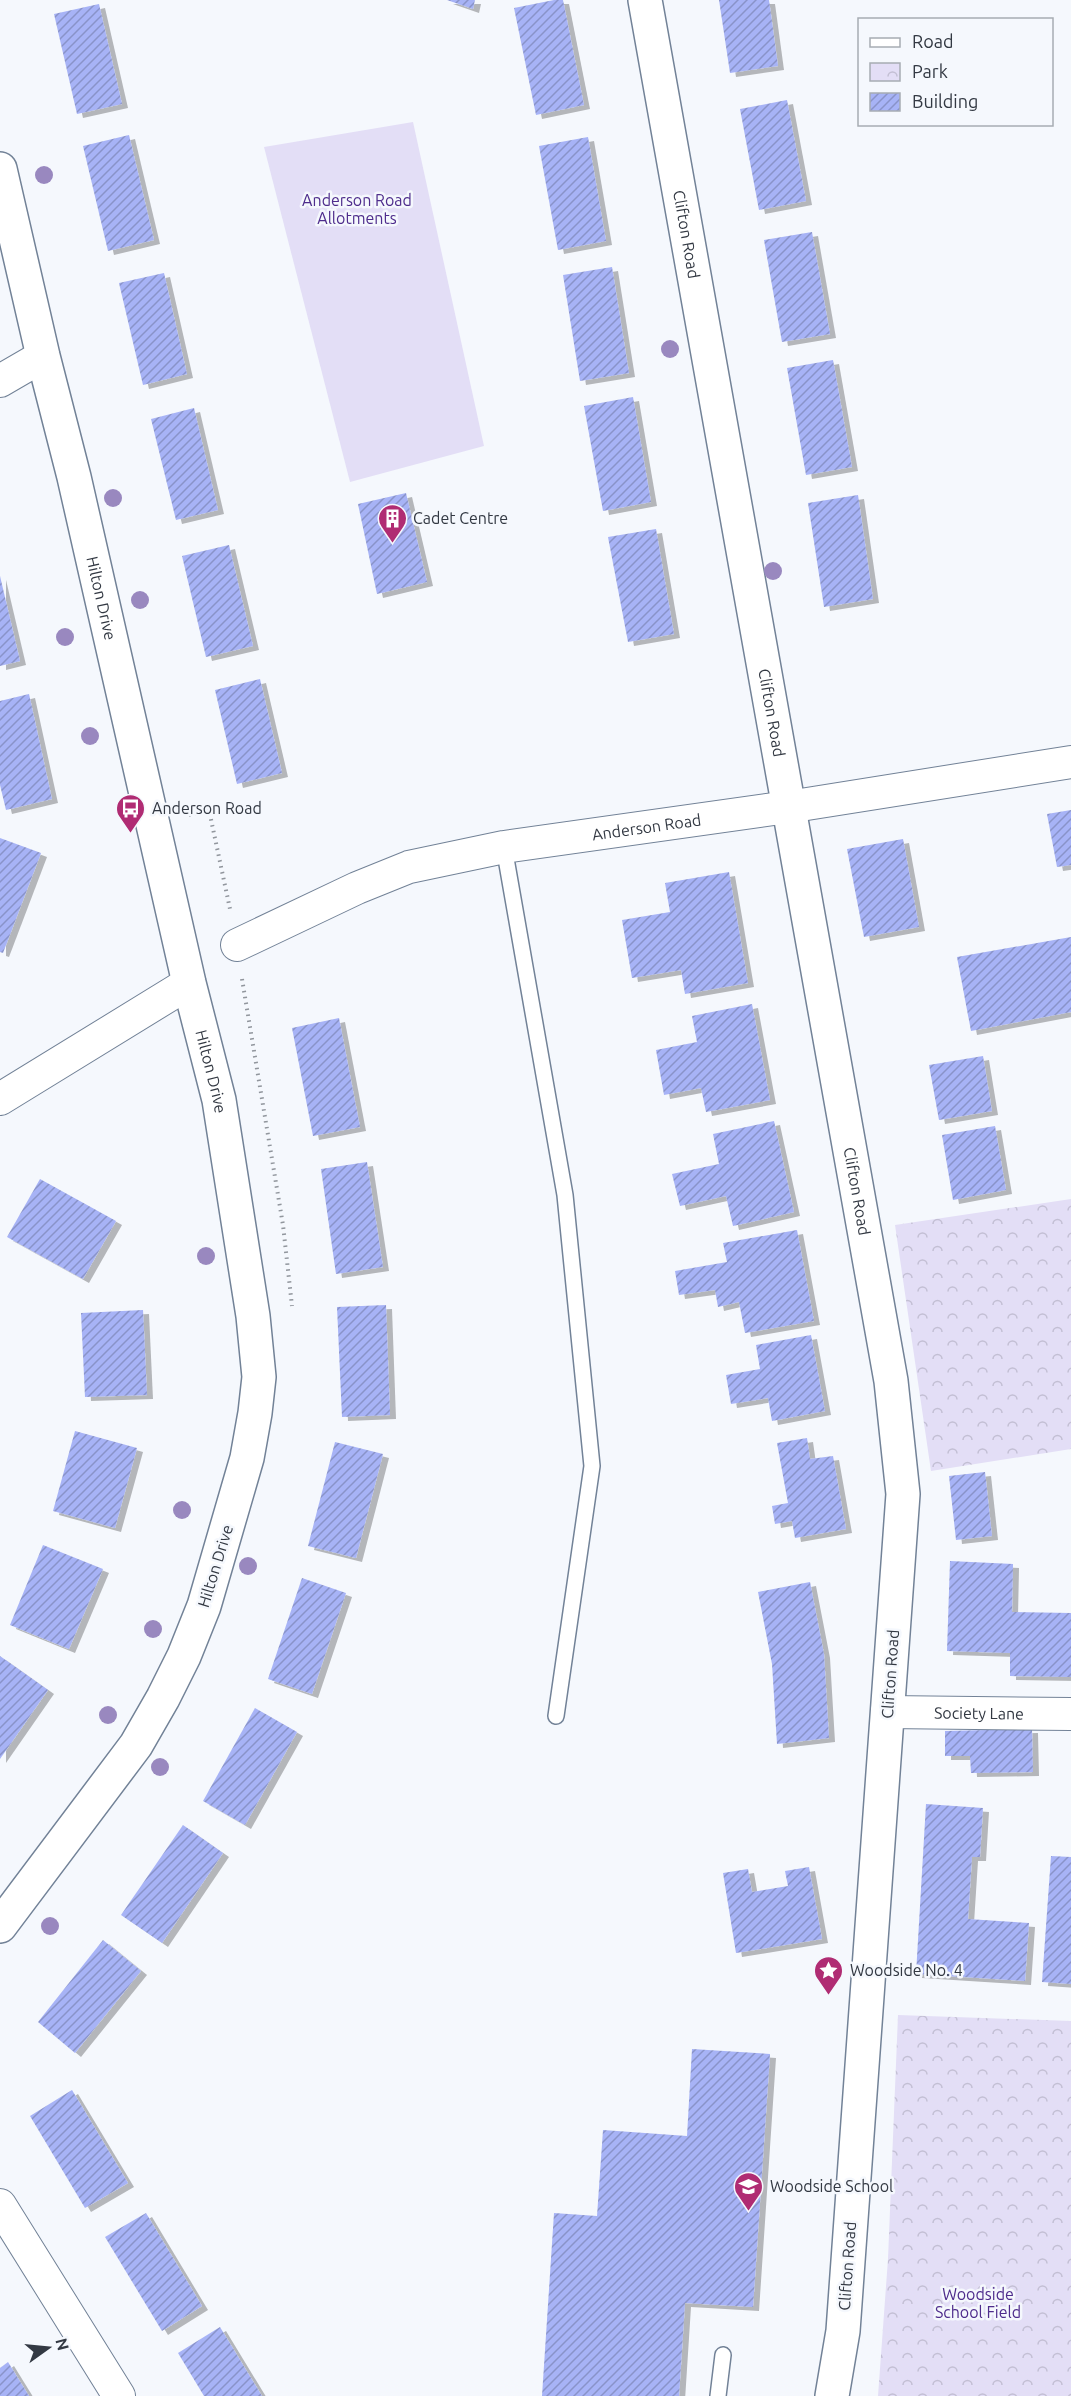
<svg xmlns="http://www.w3.org/2000/svg" width="1071" height="2396" font-family="Ubuntu,sans-serif">
  <style>
    .park { fill: url(#park-crowns) }
    .garden { fill: #e3def6 }
    .building { fill: url(#building-hatch); filter: url(#shadow) }
    .lines { fill: none; stroke-linecap: round; stroke-linejoin: round }
    .service-casing { stroke: #728297; stroke-width: 18 }
    .minor-casing { stroke: #728297; stroke-width: 34 }
    .tertiary-casing { stroke: #728297; stroke-width: 36 }
    .path { stroke: #91969d; stroke-width: 4; stroke-dasharray: 1.5 4.5; stroke-linecap: butt }
    .service { stroke: #fff; stroke-width: 15 }
    .minor { stroke: #fff; stroke-width: 32 }
    .tertiary { stroke: #fff; stroke-width: 33 }
    .tree { fill: #9988bf }
    .labels { text-anchor: middle; dominant-baseline: central; stroke-width: 5; stroke-linejoin: round; paint-order: stroke }
    .park-label { font-size: 16px; fill: #4e2c8c; stroke: #f5f8fd }
    .street-label { font-size: 16px; fill: #333943; stroke: #f5f8fd }
    .poi-label { font-size: 16px; fill: #333943; stroke: #f5f8fd; text-anchor: start }
  </style>
  <defs>
    <pattern id="park-crowns" width="20" height="18" patternUnits="userSpaceOnUse" patternTransform="scale(1.5)"><rect width="20" height="18" fill="#e3def6"/><path d="M2 6a3 3 0 1 1 6 0M12 15a3 3 0 1 1 6 0" fill="none" stroke="#c3bfd4"/></pattern>
    <pattern id="building-hatch" width="6" height="6" patternUnits="userSpaceOnUse" patternTransform="scale(1.5)"><rect width="6" height="6" fill="#a7b3f6"/><path d="M-1 1l2-2M0 6l6-6M5 7l2-2" fill="none" stroke="#8993c9"/></pattern>
    <filter id="shadow"><feDropShadow dx="6" dy="4" stdDeviation="0" flood-color="#0004"/></filter>
  </defs>
  <rect width="100%" height="100%" fill="#f5f8fd"/>
  <g class="park">
    <polygon points="1071,1199 1071,1449 931,1471 895,1225"/>
    <polygon points="898,2015 1071,2021 1071,2396 878,2396 888,2259"/>
  </g>
  <polygon class="garden" points="413,122 484,446 350,482 264,147"/>
  <g class="building">
    <polygon points="447,0 475,0 473,9"/>
    <polygon points="554,0 563,0 584,105 536,115 514,8"/>
    <polygon points="719,0 769,0 778,66 730,73"/>
    <polygon points="99,4 122,104 77,114 54,14"/>
    <polygon points="787,100 806,201 759,210 740,109"/>
    <polygon points="129,135 154,240 108,251 83,146"/>
    <polygon points="588,137 606,241 558,250 539,146"/>
    <polygon points="812,232 830,334 782,342 764,240"/>
    <polygon points="612,267 629,373 580,381 563,275"/>
    <polygon points="164,273 187,374 143,385 119,283"/>
    <polygon points="833,360 852,467 806,475 787,368"/>
    <polygon points="633,397 651,502 603,511 584,406"/>
    <polygon points="194,408 218,510 176,520 151,419"/>
    <polygon points="406,493 427,582 377,594 358,504"/>
    <polygon points="858,495 873,599 824,607 808,503"/>
    <polygon points="656,529 674,634 628,642 608,537"/>
    <polygon points="229,545 253,646 206,657 182,556"/>
    <polygon points="0,576 20,661 0,666"/>
    <polygon points="260,679 282,773 237,784 215,690"/>
    <polygon points="29,694 52,799 6,810 0,785 0,701"/>
    <polygon points="1071,810 1071,865 1057,867 1047,814"/>
    <polygon points="0,838 41,853 3,953 0,952"/>
    <polygon points="903,839 919,927 864,937 847,849"/>
    <polygon points="729,872 748,983 685,994 681,970 632,978 622,920 670,912 665,883"/>
    <polygon points="1071,937 1071,1012 971,1031 957,957"/>
    <polygon points="752,1004 770,1100 706,1112 701,1088 664,1095 656,1050 697,1042 692,1016"/>
    <polygon points="339,1018 360,1127 313,1136 292,1028"/>
    <polygon points="983,1056 992,1111 939,1120 929,1065"/>
    <polygon points="774,1121 794,1212 733,1226 726,1196 680,1206 672,1174 719,1164 713,1134"/>
    <polygon points="995,1126 1006,1190 953,1200 942,1135"/>
    <polygon points="367,1162 383,1267 336,1274 321,1169"/>
    <polygon points="40,1179 116,1221 83,1279 7,1237"/>
    <polygon points="797,1230 814,1321 745,1333 739,1302 718,1307 715,1290 679,1295 675,1271 727,1262 723,1243"/>
    <polygon points="386,1305 390,1415 342,1417 337,1307"/>
    <polygon points="143,1310 147,1395 85,1397 81,1313"/>
    <polygon points="811,1335 825,1411 772,1421 768,1398 731,1404 726,1375 760,1369 756,1345"/>
    <polygon points="75,1431 137,1448 115,1528 53,1511"/>
    <polygon points="807,1438 810,1459 833,1456 846,1529 795,1538 792,1521 775,1524 772,1506 788,1503 777,1443"/>
    <polygon points="335,1442 383,1454 356,1558 308,1546"/>
    <polygon points="985,1472 992,1536 956,1540 949,1476"/>
    <polygon points="43,1545 103,1569 69,1649 10,1625"/>
    <polygon points="950,1561 1013,1564 1012,1612 1071,1613 1071,1677 1010,1676 1010,1653 947,1651"/>
    <polygon points="302,1578 346,1593 312,1694 268,1679"/>
    <polygon points="810,1582 824,1654 829,1738 777,1744 772,1664 758,1592"/>
    <polygon points="0,1656 48,1690 0,1759"/>
    <polygon points="255,1708 297,1732 245,1825 203,1801"/>
    <polygon points="1032,1729 1033,1772 971,1773 970,1756 945,1756 945,1731"/>
    <polygon points="926,1804 983,1808 980,1857 972,1857 968,1919 1029,1923 1025,1981 916,1974"/>
    <polygon points="183,1825 223,1853 162,1943 121,1915"/>
    <polygon points="1051,1856 1071,1857 1071,1984 1042,1982"/>
    <polygon points="809,1867 822,1939 736,1953 723,1873 748,1869 752,1892 788,1886 785,1871"/>
    <polygon points="103,1940 141,1971 75,2053 38,2022"/>
    <polygon points="692,2049 770,2054 753,2307 685,2303 679,2396 542,2396 554,2213 597,2216 603,2130 687,2136"/>
    <polygon points="72,2090 128,2183 85,2208 30,2116"/>
    <polygon points="146,2213 202,2306 162,2331 105,2237"/>
    <polygon points="220,2327 262,2396 204,2396 178,2353"/>
    <polygon points="8,2362 29,2396 0,2396 0,2368"/>
  </g>
  <g class="lines">
    <defs>
      <g id="service">
        <polyline points="504,847 565,1195 592,1466 556,1716"/>
        <polyline points="718,2396 723,2355"/>
      </g>
      <g id="minor">
        <polyline points="0,381 43,356"/>
        <path id="s1" d="M237 945 357 888 409 867 504 847 788 807 1071 762"/>
        <polyline points="0,1099 189,983"/>
        <path id="s2" d="M887 1712 1071 1714"/>
        <polyline points="0,2205 119,2396"/>
      </g>
      <g id="tertiary">
        <path id="s3" d="M645 0 891 1381 903 1494 843 2331 832 2396"/>
        <path id="s4" d="M0 169 43 356 74 477 189 983 219 1100 253 1316 259 1377 255 1413 247 1458 204 1606 184 1656 163 1698 136 1745 0 1926"/>
      </g>
    </defs>
    <use href="#service" class="service-casing"/>
    <use href="#minor" class="minor-casing"/>
    <use href="#tertiary" class="tertiary-casing"/>
    <g class="path">
      <polyline points="189,815 209,810 230,909"/>
      <polyline points="242,979 283,1225 292,1306"/>
    </g>
    <use href="#service" class="service"/>
    <use href="#minor" class="minor"/>
    <use href="#tertiary" class="tertiary"/>
  </g>
  <g class="tree">
    <circle cx="44" cy="175" r="9"/>
    <circle cx="670" cy="349" r="9"/>
    <circle cx="113" cy="498" r="9"/>
    <circle cx="773" cy="571" r="9"/>
    <circle cx="140" cy="600" r="9"/>
    <circle cx="65" cy="637" r="9"/>
    <circle cx="90" cy="736" r="9"/>
    <circle cx="206" cy="1256" r="9"/>
    <circle cx="182" cy="1510" r="9"/>
    <circle cx="248" cy="1566" r="9"/>
    <circle cx="153" cy="1629" r="9"/>
    <circle cx="108" cy="1715" r="9"/>
    <circle cx="160" cy="1767" r="9"/>
    <circle cx="50" cy="1926" r="9"/>
  </g>
  <defs>
    <symbol id="building-pin" viewBox="-11 -11 22 30"><path d="M0 17L-7.5 6A9.5 9.5 0 1 1 7.5 6Z" fill="#b02c73" stroke="#f5f8fd"/><path d="M-4-6H4V6H1V3H-1V6H-4ZM-2.5-4.3h1.7v1.8h-1.7ZM.8-4.3h1.7v1.8H.8ZM-2.5-1h1.7V.8h-1.7ZM.8-1h1.7V.8H.8Z" fill="#fff"/></symbol>
    <symbol id="bus-pin" viewBox="-11 -11 22 30"><path d="M0 17L-7.5 6A9.5 9.5 0 1 1 7.5 6Z" fill="#b02c73" stroke="#f5f8fd"/><path d="M-5-6H5V4H4V6H2V4H-2V6H-4V4H-5ZM-3.5-4V0h7V-4ZM-3.5 1.2v1.5H-2V1.2ZM2 1.2v1.5H3.5V1.2Z" fill="#fff"/></symbol>
    <symbol id="sight-pin" viewBox="-11 -11 22 30"><path d="M0 17L-7.5 6A9.5 9.5 0 1 1 7.5 6Z" fill="#b02c73" stroke="#f5f8fd"/><path d="M0-6L1.8-2.2L6-1.7L2.9 1.2L3.7 5.4L0 3.3L-3.7 5.4L-2.9 1.2L-6-1.7L-1.8-2.2Z" fill="#fff"/></symbol>
    <symbol id="school-pin" viewBox="-11 -11 22 30"><path d="M0 17L-7.5 6A9.5 9.5 0 1 1 7.5 6Z" fill="#b02c73" stroke="#f5f8fd"/><path d="M0-5L7-2L0 1L-7-2ZM-4 1L0 2.5L4 1V4Q0 6-4 4Z" fill="#fff"/></symbol>
  </defs>
  <g fill-rule="evenodd">
    <use href="#building-pin" x="376" y="502" width="33" height="45"/>
    <use href="#bus-pin" x="114" y="792" width="33" height="45"/>
    <use href="#sight-pin" x="812" y="1954" width="33" height="45"/>
    <use href="#school-pin" x="732" y="2170" width="33" height="45"/>
  </g>
  <g class="labels">
    <g class="park-label">
      <text x="357" y="200">Anderson Road<tspan x="357" dy="18">Allotments</tspan></text>
      <text x="978" y="2294">Woodside<tspan x="978" dy="18">School Field</tspan></text>
    </g>
    <g class="street-label">
      <text stroke="none"><textPath href="#s3" startOffset="238">Clifton Road</textPath></text>
      <text stroke="none"><textPath href="#s4" startOffset="441">Hilton Drive</textPath></text>
      <text stroke="none"><textPath href="#s3" startOffset="724">Clifton Road</textPath></text>
      <text stroke="none"><textPath href="#s1" startOffset="430">Anderson Road</textPath></text>
      <text stroke="none"><textPath href="#s4" startOffset="927">Hilton Drive</textPath></text>
      <text stroke="none"><textPath href="#s3" startOffset="1210">Clifton Road</textPath></text>
      <text transform="translate(215 1566) rotate(-73)">Hilton Drive</text>
      <text transform="translate(890 1674) rotate(-86)">Clifton Road</text>
      <text stroke="none"><textPath href="#s2" startOffset="92">Society Lane</textPath></text>
      <text transform="translate(847 2266) rotate(-86)">Clifton Road</text>
    </g>
    <g class="poi-label">
      <text x="413" y="518">Cadet Centre</text>
      <text x="152" y="808">Anderson Road</text>
      <text x="850" y="1970">Woodside No. 4</text>
      <text x="770" y="2186">Woodside School</text>
    </g>
  </g>
  <rect x="858" y="18" width="195" height="108" fill="#f5f8fd" stroke="#a7acb3" stroke-width="1.5"/>
  <rect x="870" y="38" width="30" height="9" fill="#ffffff" stroke="#a7acb3" stroke-width="1.5"/>
  <text x="912" y="48" font-size="18" fill="#333943">Road</text>
  <rect x="870" y="63" width="30" height="18" fill="url(#park-crowns)" stroke="#a7acb3" stroke-width="1.5"/>
  <text x="912" y="78" font-size="18" fill="#333943">Park</text>
  <rect x="870" y="93" width="30" height="18" fill="url(#building-hatch)" stroke="#a7acb3" stroke-width="1.5"/>
  <text x="912" y="108" font-size="18" fill="#333943">Building</text>
  <g transform="translate(48 2348) rotate(75)" stroke="#f5f8fd" stroke-width="4.5" paint-order="stroke">
  <path d="M0-4.5L10 22L0 15L-10 22Z" fill="#333943"/>
  <text y="-9" font-size="16" font-weight="bold" text-anchor="middle" fill="#333943">N</text>
  </g>
</svg>
